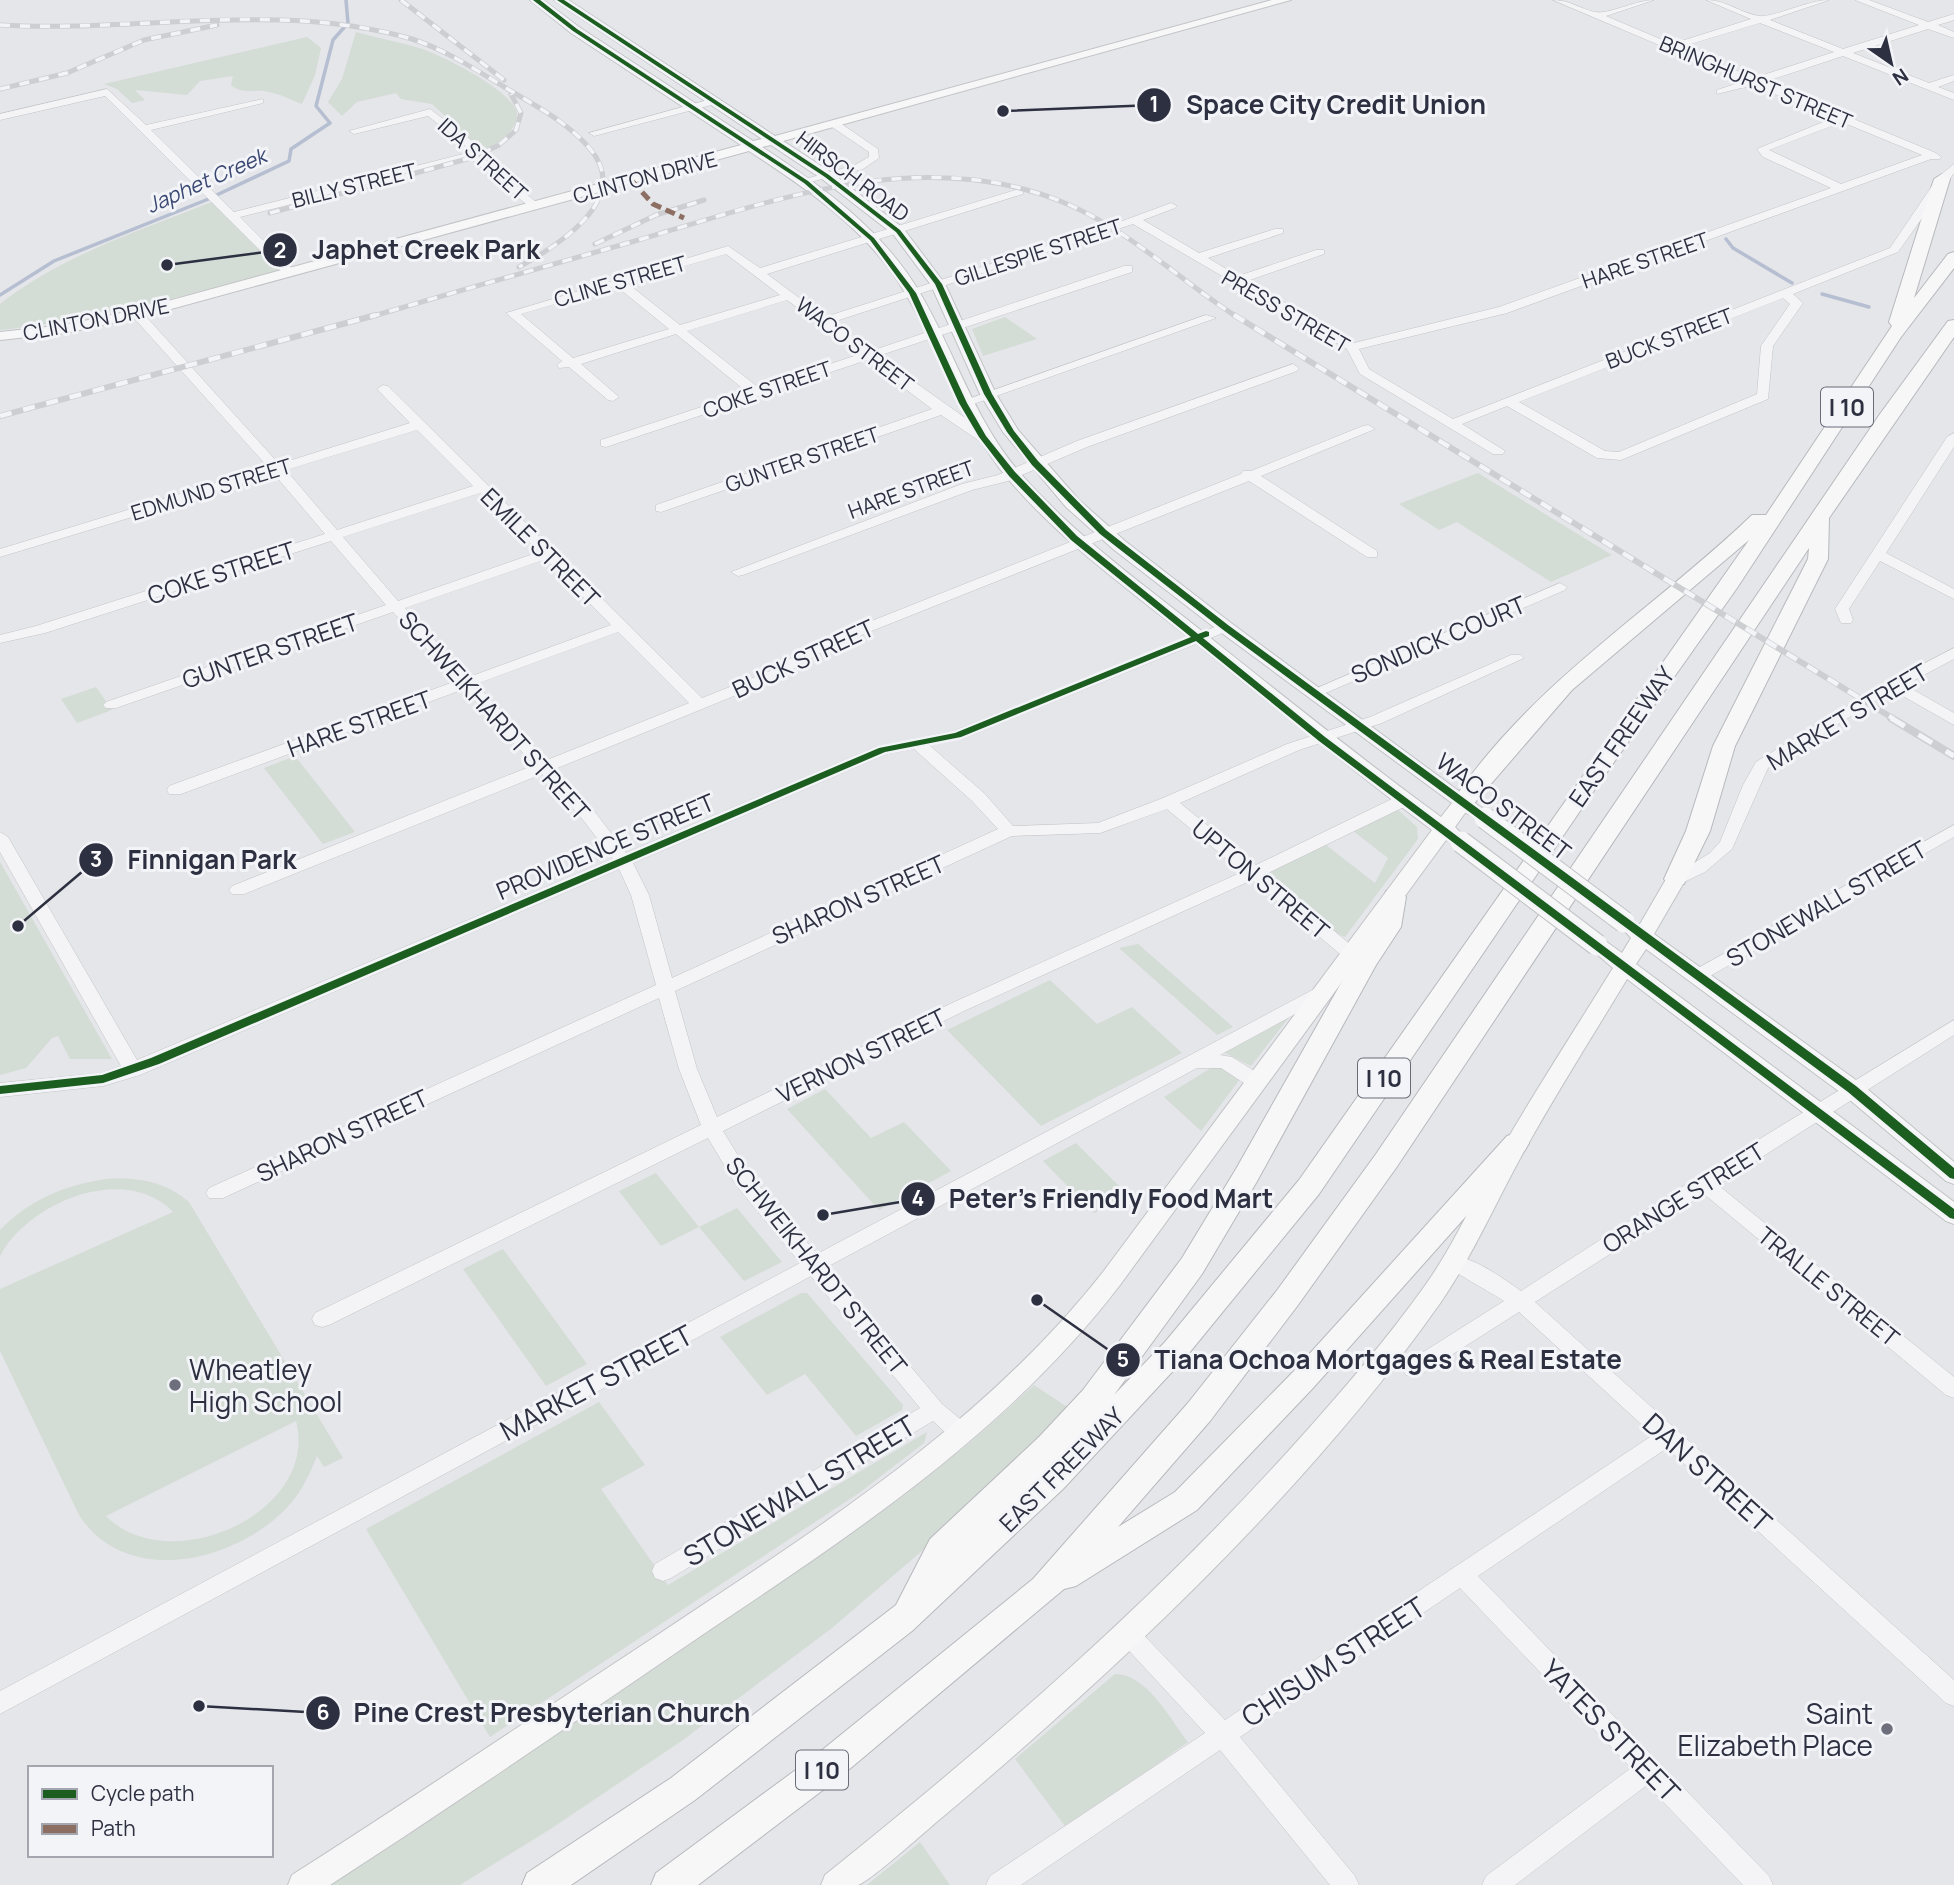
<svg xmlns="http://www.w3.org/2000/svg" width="1954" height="1885" font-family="Manrope,sans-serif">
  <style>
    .green { fill: #d4dcd6; fill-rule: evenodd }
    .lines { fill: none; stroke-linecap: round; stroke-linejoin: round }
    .stream { stroke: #b6bed1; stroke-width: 3.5 }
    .minor-casing { stroke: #c3c4c7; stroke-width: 1 }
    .major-casing { stroke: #c2c3c6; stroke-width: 2 }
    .highway-casing { stroke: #b8b9be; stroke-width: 2 }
    .minor { fill: #f4f4f6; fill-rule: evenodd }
    .major { fill: #f7f7f8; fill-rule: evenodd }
    .highway { fill: #f7f7f8; fill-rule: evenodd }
    .rail-far2-casing { stroke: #cdced1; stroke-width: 5 }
    .rail-far1-casing { stroke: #cdced1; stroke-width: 6 }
    .rail-casing { stroke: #cdced1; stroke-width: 8 }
    .rail-far2 { stroke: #f3f4f8; stroke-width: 3.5; stroke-dasharray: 10; stroke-linecap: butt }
    .rail-far1 { stroke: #f3f4f8; stroke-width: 4.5; stroke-dasharray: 12; stroke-linecap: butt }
    .rail { stroke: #f3f4f8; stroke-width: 5; stroke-dasharray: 16; stroke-linecap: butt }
    .major-bridge-casing { stroke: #c2c3c6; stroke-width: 23; stroke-linecap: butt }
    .major-bridge { stroke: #f7f7f8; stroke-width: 21 }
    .quiet { stroke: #8d6e63; stroke-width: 5; stroke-dasharray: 10 5; stroke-linecap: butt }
    .cycleway-casing { stroke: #f3f4f8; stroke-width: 5 }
    .cycleway { fill: #1b5e20; fill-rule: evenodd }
    .poi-dot { fill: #6d707c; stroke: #f3f4f8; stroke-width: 2.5 }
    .labels { text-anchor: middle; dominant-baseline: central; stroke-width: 6; stroke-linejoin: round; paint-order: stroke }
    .far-street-label { font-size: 21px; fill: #2d3041; stroke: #f3f4f8 }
    .far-water-label { font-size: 21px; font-style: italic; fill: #3a4872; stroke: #f3f4f8 }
    .shield { fill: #f3f4f8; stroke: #686b78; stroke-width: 2 }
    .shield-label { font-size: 23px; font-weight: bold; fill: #2d3041 }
    .street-label { font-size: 24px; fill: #2d3041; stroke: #f3f4f8 }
    .near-poi-label { font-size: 28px; fill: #2d3041; stroke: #f3f4f8; text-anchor: start }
    .near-street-label { font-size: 28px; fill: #2d3041; stroke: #f3f4f8 }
    .leader { fill: none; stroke: #2d3041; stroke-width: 2.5 }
    .callout-dot { fill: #2d3041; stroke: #f3f4f8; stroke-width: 2.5 }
    .mark-label { font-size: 21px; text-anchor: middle; font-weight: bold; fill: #fff }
    .callout-label { font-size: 26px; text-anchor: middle; font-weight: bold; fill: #2d3041; stroke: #f3f4f8; stroke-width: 6; stroke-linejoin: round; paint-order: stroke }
  </style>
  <rect width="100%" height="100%" fill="#e5e6e9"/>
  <g class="green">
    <path d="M356 32C377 38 399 42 419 48 440 54 521 94 517 117 514 134 497 143 484 152L432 104 401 99 396 93 357 102 342 116 328 102 342 79Z"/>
    <path d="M307 37 321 48 315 75 302 104C291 100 280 94 269 92 256 88 244 96 231 85L233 76 200 81 187 95 135 90 145 100 132 103 117 89 104 84Z"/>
    <path d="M212 202 281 270C187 295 96 320 0 330V304C63 255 138 231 212 202Z"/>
    <polygon points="1005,317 1037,339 983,356 972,329"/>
    <polygon points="1478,473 1612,555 1551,582 1457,522 1439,530 1399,504"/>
    <polygon points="96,687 112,710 77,723 61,699"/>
    <polygon points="295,756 355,832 323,844 264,768"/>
    <polygon points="1398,810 1417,827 1418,839 1345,937 1333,932 1266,874 1326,845 1375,883 1388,858 1353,831"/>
    <polygon points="0,862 112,1059 70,1059 58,1036 52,1038 26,1068 0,1075"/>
    <polygon points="1138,944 1233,1027 1217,1035 1119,948"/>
    <polygon points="1050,980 1097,1024 1132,1007 1182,1053 1041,1126 947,1030"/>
    <polygon points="1290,1016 1251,1066 1221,1051"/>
    <polygon points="1220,1067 1240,1079 1201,1131 1164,1097 1211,1068"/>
    <polygon points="825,1089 871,1138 904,1122 951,1171 879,1210 787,1109"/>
    <polygon points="1076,1143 1128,1195 1094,1213 1043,1161"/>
    <polygon points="656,1173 699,1227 737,1208 782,1262 744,1281 699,1227 661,1246 619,1191"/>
    <path d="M106 1179C137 1177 165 1181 189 1202L343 1458 324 1467 317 1456C310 1473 303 1489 291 1503 241 1561 127 1590 79 1515L0 1351V1289L173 1212C124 1162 28 1203 0 1256V1230C29 1200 65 1185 106 1179ZM296 1421C320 1513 169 1580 106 1516Z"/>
    <polygon points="503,1249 587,1364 546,1386 463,1269"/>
    <polygon points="801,1293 807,1293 903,1405 902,1410 856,1436 805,1374 767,1395 720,1337"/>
    <polygon points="1034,1385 1067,1407 1013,1467 964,1515 832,1628 683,1740 549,1830 460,1885 325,1885 901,1498 972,1441"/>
    <polygon points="599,1402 645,1465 601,1489 668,1585 927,1432 924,1443 859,1493 490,1737 366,1529"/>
    <path d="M1115 1674C1147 1674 1170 1719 1188 1742L1067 1829 1015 1759Z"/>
    <polygon points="920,1842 950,1885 867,1885"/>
  </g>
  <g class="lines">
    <g class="stream">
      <polyline points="1726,239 1733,248 1792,283"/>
      <polyline points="1822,294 1869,307"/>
      <polyline points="0,295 54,261 206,200 289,161 291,149 330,123 316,106 333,40 348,23 346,0"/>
    </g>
    <defs>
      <g id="minor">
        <path d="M1553 0C1570 0 1580 9 1595 12 1608 15 1636 0 1654 0L1606 16 1672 44 1751 19 1706 0C1726 0 1740 13 1759 16 1773 18 1808 0 1829 0L1770 20 1843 49 1919 25 1855 0H1869L1928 22 1954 14V20L1938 25 1954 32V38L1928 29 1853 53 1929 83 1954 75V81L1938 87 1954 93V100L1843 56 1764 82 1936 153 1941 157 1940 159H1931L1507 313 1359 349 1369 369 1453 419 1890 248 1938 177 1954 164V173L1898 252 1793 294 1803 303 1773 346 1768 399 1621 460 1597 458 1507 406 1462 424 1505 451 1503 454H1493L1360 374 1347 349 1236 284H1230L1229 280 1133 224 833 322 871 351 1124 266H1132V272L878 356 988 434V440H978L941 415 661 512 656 511V505L932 409 867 360 606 447 601 446V440L747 392 676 334 581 364 619 397 613 401 608 400 569 367 559 368 557 365 562 361 506 313 728 246 760 268 1019 189 1023 190V194L767 274 825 317 1109 226 1171 203 1177 206 1175 208 1143 220 1199 253 1275 229H1283V233L1208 258 1238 276 1316 250H1324V254L1247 281 1354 343 1499 307 1831 188 1763 157 1757 149 1833 118 1753 85 1717 94V90L1744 81ZM1760 23 1834 52 1754 78 1681 47ZM1842 122 1922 155 1841 184 1769 150ZM726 254 780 295 680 325 627 283ZM616 286 669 329 573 358 521 314ZM1783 298 1790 304 1761 346 1757 394 1619 452 1605 451 1519 402ZM787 300 860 354 759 388 687 331Z"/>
        <polygon points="107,89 146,125 263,99 263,103 151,130 234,212 467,153 467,147 428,116 354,134 349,131 430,109 476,144 478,154 541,206 531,208 471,159 240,217 296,273 286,276 105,96 0,120 0,114"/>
        <polygon points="715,98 719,99 719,103 594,136 589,133"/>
        <polygon points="832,123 840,123 878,149 879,158 863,169 802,184 802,180 855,165 869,157 869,152 832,127"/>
        <path d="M137 310 141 311 279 464 410 423 377 389 383 385 388 386 702 698 768 672 806 649 854 628 1241 474 1243 471H1251L1363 426 1368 425 1375 429 1261 476 1377 551V557H1367L1249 481 864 634 816 655 778 678 555 769 592 808 626 853 876 747 954 731 1225 623 1232 627 1230 630 964 738 929 745 984 793 1013 826 1098 823 1163 798 1287 744 1370 717 1511 655H1521L1524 658 1382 723 1299 750 1180 803 1256 865 1398 796H1410L1412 800 1410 804 1266 874 1358 951 1361 955 1358 959H1346L1252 880 964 1011 723 1131 750 1175 817 1254 1318 987H1330L1333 991 1330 995 1220 1055 1232 1057 1264 1077 1266 1082 1264 1087H1250L1221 1068H1197L827 1267 942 1404 970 1427 973 1433 970 1439C954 1444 944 1431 933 1421L671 1578 663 1581 655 1578 652 1571 655 1564 920 1408 811 1276 0 1714V1691L800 1263 736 1185 708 1138 329 1325 322 1327 315 1325 312 1319 315 1313 701 1125 679 1069 659 998 223 1198H209L206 1193 209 1188 656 985 631 895 619 869 140 1075 103 1086 0 1097V1083L102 1073 121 1066 0 852V832L8 837 137 1060 613 859 580 816 542 774 244 894H232L229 890 232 886 534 765 464 689 181 794H169L167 790 169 786 456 681 393 612 116 708H106L103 705 106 702 386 605 331 541 45 633 0 643V635L36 626 325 534 274 474 0 557V549L268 467 133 317V311ZM417 430 473 486 337 530 286 470ZM480 493 539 552 398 601 343 537ZM546 559 611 625 469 677 405 608ZM618 632 689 703 547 760 476 684ZM914 749 972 801 998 829 672 978 649 895 633 863 886 754ZM1167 809 1242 872 952 1003 717 1117 697 1069 675 991 1012 836 1100 833Z"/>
        <polygon points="1206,315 1216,318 968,406 963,407 957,403"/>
        <polygon points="1293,364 1299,368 1297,371 1087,447 1008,481 972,490 743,575 738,576 731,572 962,484 998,475 1077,441"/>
        <polygon points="1954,433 1954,447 1886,553 1954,589 1954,599 1880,561 1849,609 1853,620 1851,623 1841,623 1835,609 1947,437"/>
        <polygon points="1560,583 1567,587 1565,590 1321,695 1311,695 1308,692"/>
        <polygon points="1954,648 1954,659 1905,685 1954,713 1954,725 1894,691 1885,695 1768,768 1732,849 1705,872 1682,883 1670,883 1668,879 1710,853 1720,842 1743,785 1756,762 1875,689"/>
        <polygon points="1954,825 1954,837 1703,980 1697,982 1688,976 1691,972"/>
        <path d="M1954 1020V1035L1718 1185 1954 1377V1398L1946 1395 1704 1194 1535 1302 1954 1680V1706L1946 1703 1667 1448 1478 1576 1769 1876 1773 1885H1743L1647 1785 1515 1885H1482L1486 1876 1631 1768 1460 1588 1240 1737 1355 1876 1359 1885H1330L1220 1750 1021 1885H986L990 1876 1205 1733 1120 1641 1116 1634 1120 1627 1128 1624 1136 1627 1225 1720 1653 1435 1519 1312 1420 1375 1413 1377 1406 1375 1402 1369 1406 1363 1504 1301C1494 1294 1447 1269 1444 1263L1447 1257C1466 1251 1504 1279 1521 1291L1696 1178Z"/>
      </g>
      <g id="major">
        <path d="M530 0H543L579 27 753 141 762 139 554 0H568L775 136 1272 0H1291L783 141 832 173 903 228 945 284 996 394 1018 430 1078 499 1125 541 1231 623 1483 809 1473 815 1465 813 1455 827 1465 837 1462 841 1455 843 1446 840 1120 1285C1009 1430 859 1530 708 1631 607 1700 506 1769 405 1836L330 1885H288L292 1875C416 1796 537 1714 659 1634 819 1527 983 1425 1103 1272L1432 830C1350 769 1271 704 1192 640 1129 590 1062 542 1009 480 961 424 942 354 904 291 868 230 807 189 749 151L142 317 65 333 0 340V332L65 325 135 310 741 145 571 33ZM771 145 822 179 893 234 931 285 980 394 1003 432 1066 507 1113 549 1219 631 1452 803 1441 817C1360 758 1282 695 1203 632 1140 582 1073 534 1020 473 974 420 955 352 920 293 883 230 822 186 762 147Z"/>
        <path d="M1676 872 1686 879 1654 934 1860 1083 1954 1162V1184L1946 1181 1844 1095 1646 949 1636 964 1954 1202V1224L1946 1221 1627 979C1592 1037 1555 1095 1522 1155 1495 1204 1473 1255 1441 1302 1308 1491 1121 1666 945 1815 931 1826 870 1882 858 1885 847 1885 832 1885 821 1885L825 1875C990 1743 1150 1604 1292 1447 1338 1396 1384 1343 1424 1287 1455 1244 1475 1196 1501 1150 1537 1088 1576 1028 1613 968L1586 945 1590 940H1604L1622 953 1631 938 1623 929 1626 924H1640L1669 874Z"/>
      </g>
      <g id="highway">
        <path d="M1942 174 1950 179 1914 298 1948 254 1954 252V268L1901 337 1737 588 1595 789 1319 1194 1185 1358 1063 1489 912 1631 695 1800 571 1885H522L527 1873 671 1778 896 1605 930 1539 1039 1437 1083 1390 1182 1258 1236 1169 1353 962 1377 926 1386 891H1402L1406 897 1401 927 1376 965 1256 1183 1202 1274 1114 1395 1165 1342 1299 1180 1749 540 1572 690 1471 807H1455L1452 802C1530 684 1652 611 1752 515H1766L1892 326 1889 322 1934 179Z"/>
        <polygon points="1954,320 1954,337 1829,518 1828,559 1735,746 1710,831 1684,884 1668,884 1664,879 1686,831 1713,746 1808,559 1809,548 1396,1168 1298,1305 1210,1421 1118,1527 1175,1492 1293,1372 1507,1136 1516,1133 1525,1136 1529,1143 1525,1150 1313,1388 1197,1510 1076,1586 1064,1589 840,1777 698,1885 651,1885 656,1873 816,1755 1033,1579 1188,1403 1278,1289 1376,1154 1880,414 1948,321"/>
      </g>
    </defs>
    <use href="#minor" class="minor-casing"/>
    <use href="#major" class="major-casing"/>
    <use href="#highway" class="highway-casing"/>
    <use href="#minor" class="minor"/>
    <use href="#major" class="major"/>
    <use href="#highway" class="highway"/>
    <defs>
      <g id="rail-far2">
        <polyline points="401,0 504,80"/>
        <path d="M0 25C137 33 277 0 412 39 446 50 476 70 506 88 536 106 569 123 591 150 632 200 557 246 519 267"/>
        <polyline points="0,89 67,73 144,40 217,25"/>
        <polyline points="270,213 474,157 499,145 516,130 521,113 511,94"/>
        <polyline points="595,244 656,215 704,200"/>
        <path d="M370 317C458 291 547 266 635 241 772 201 919 145 1060 201 1126 227 1178 279 1237 317"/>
      </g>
      <g id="rail-far1">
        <polyline points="1234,315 1894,719"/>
        <polyline points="0,416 376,315"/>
      </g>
      <polyline id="rail" points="1891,718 1954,756"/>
    </defs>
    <use href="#rail-far2" class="rail-far2-casing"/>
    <use href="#rail-far1" class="rail-far1-casing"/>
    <use href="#rail" class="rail-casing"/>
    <use href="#rail-far2" class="rail-far2"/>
    <use href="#rail-far1" class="rail-far1"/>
    <use href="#rail" class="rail"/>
    <defs>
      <g id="major-bridge">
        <polyline points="1485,818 1624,922"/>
        <polyline points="1461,842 1597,945"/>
      </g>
    </defs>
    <use href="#major-bridge" class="major-bridge-casing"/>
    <use href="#major-bridge" class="major-bridge"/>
    <polyline class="quiet" points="632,181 653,204 684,218"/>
    <defs>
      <g id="cycleway">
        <polygon points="533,0 540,0 577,29 808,181 874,238 916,293 967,403 986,436 1015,472 1077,536 1198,634 1206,631 1209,632 1209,636 1203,638 1325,737 1954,1209 1954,1219 1950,1218 1319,741 1196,641 961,737 885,752 159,1064 103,1083 0,1094 0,1086 102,1075 151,1058 879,748 955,733 1191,637 1071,540 1009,476 979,437 959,403 909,293 870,240 804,183 573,31"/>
        <polygon points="557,0 564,0 829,175 900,230 942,284 992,394 1014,431 1038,461 1106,530 1228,625 1856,1086 1954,1168 1954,1179 1950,1178 1848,1092 1222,629 1100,534 1032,465 1007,432 984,394 935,284 896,232 825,177"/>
      </g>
    </defs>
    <use href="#cycleway" class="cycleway-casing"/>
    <use href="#cycleway" class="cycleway"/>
  </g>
  <g class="poi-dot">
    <circle cx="175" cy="1385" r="7"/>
    <circle cx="1887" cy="1729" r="7"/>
  </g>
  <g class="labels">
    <g class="far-street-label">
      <text transform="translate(1756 82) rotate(23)">BRINGHURST STREET</text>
      <text transform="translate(483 159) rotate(42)">IDA STREET</text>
      <text transform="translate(853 176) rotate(37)">HIRSCH ROAD</text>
      <text transform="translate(645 177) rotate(-15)">CLINTON DRIVE</text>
      <text transform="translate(354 185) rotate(-14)">BILLY STREET</text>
      <text transform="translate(1038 252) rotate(-18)">GILLESPIE STREET</text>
      <text transform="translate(1645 260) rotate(-19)">HARE STREET</text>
      <text transform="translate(620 281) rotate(-16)">CLINE STREET</text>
      <text transform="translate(1286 311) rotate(30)">PRESS STREET</text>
      <text transform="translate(96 319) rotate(-11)">CLINTON DRIVE</text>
      <text transform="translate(1669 338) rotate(-21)">BUCK STREET</text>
      <text transform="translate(855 344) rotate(37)">WACO STREET</text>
      <text transform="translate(767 389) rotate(-19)">COKE STREET</text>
      <text transform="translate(802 459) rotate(-19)">GUNTER STREET</text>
      <text transform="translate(211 489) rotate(-17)">EDMUND STREET</text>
      <text transform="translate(911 489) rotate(-20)">HARE STREET</text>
    </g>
    <g class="far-water-label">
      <text transform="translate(206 180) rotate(-24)">Japhet Creek</text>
    </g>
    <g class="shield">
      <rect x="1821" y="387.5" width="52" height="39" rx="5"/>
      <rect x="1358" y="1058.5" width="52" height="39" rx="5"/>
      <rect x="796" y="1750.5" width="52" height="39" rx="5"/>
    </g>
    <g class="shield-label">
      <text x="1847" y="407">I 10</text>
      <text x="1384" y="1078">I 10</text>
      <text x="822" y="1770">I 10</text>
    </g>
    <g class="street-label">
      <text transform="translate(541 547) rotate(45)">EMILE STREET</text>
      <text transform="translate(221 572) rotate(-18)">COKE STREET</text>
      <text transform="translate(1438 639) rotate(-23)">SONDICK COURT</text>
      <text transform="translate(270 650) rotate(-19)">GUNTER STREET</text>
      <text transform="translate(803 658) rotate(-25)">BUCK STREET</text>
      <text transform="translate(495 715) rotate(48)">SCHWEIKHARDT STREET</text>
      <text transform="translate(1847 716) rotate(-31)">MARKET STREET</text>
      <text transform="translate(359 723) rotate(-20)">HARE STREET</text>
      <text transform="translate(1621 736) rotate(-55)">EAST FREEWAY</text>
      <text transform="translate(1504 806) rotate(37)">WACO STREET</text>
      <text transform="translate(605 846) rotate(-23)">PROVIDENCE STREET</text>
      <text transform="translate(1261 879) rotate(40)">UPTON STREET</text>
      <text transform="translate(858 899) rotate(-24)">SHARON STREET</text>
      <text transform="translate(1826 903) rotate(-30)">STONEWALL STREET</text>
      <text transform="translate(861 1055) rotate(-26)">VERNON STREET</text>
      <text transform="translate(342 1135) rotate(-25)">SHARON STREET</text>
      <text transform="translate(1683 1197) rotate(-32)">ORANGE STREET</text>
      <text transform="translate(817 1265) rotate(51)">SCHWEIKHARDT STREET</text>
      <text transform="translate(1829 1286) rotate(39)">TRALLE STREET</text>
      <text transform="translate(1061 1469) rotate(-45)">EAST FREEWAY</text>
    </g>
    <g class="near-poi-label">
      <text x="189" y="1369">Wheatley<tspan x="189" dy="32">High School</tspan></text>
      <text x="1873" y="1713" text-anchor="end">Saint<tspan x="1873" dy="32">Elizabeth Place</tspan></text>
    </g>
    <g class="near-street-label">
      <text transform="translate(596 1382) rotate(-28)">MARKET STREET</text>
      <text transform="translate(1708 1472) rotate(42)">DAN STREET</text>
      <text transform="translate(799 1490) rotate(-31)">STONEWALL STREET</text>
      <text transform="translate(1333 1661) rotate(-33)">CHISUM STREET</text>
      <text transform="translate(1611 1730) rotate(46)">YATES STREET</text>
    </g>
  </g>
  <path class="leader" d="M1003 111L1154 105M167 265L280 250M18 926L96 860M823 1215L918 1199M1037 1300L1123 1360M199 1706L323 1713"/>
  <g class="callout-dot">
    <circle cx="1003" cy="111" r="7"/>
    <circle cx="167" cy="265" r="7"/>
    <circle cx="18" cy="926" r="7"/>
    <circle cx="823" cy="1215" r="7"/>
    <circle cx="1037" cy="1300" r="7"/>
    <circle cx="199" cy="1706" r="7"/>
    <circle cx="1154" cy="105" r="18"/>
    <circle cx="280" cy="250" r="18"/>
    <circle cx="96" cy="860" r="18"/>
    <circle cx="918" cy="1199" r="18"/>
    <circle cx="1123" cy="1360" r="18"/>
    <circle cx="323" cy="1713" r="18"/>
  </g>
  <g class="mark-label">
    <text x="1154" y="112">1</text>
    <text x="280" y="258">2</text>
    <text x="96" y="867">3</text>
    <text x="918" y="1206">4</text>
    <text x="1123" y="1367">5</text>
    <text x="323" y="1720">6</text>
  </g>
  <g class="callout-label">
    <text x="1336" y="114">Space City Credit Union</text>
    <text x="426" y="259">Japhet Creek Park</text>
    <text x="212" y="869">Finnigan Park</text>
    <text x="1111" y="1208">Peter's Friendly Food Mart</text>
    <text x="1388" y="1369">Tiana Ochoa Mortgages &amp; Real Estate</text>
    <text x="552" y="1722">Pine Crest Presbyterian Church</text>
  </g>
  <rect x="28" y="1766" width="245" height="91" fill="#f3f4f8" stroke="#a4a6af" stroke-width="2"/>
  <rect x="42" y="1789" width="35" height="10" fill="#1b5e20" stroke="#a4a6af" stroke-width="2"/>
  <text x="91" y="1801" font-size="21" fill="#2d3041">Cycle path</text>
  <rect x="42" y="1824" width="35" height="10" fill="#8d6e63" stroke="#a4a6af" stroke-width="2"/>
  <text x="91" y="1836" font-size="21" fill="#2d3041">Path</text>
  <g transform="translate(1891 63) rotate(146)" stroke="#f3f4f8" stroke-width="5" paint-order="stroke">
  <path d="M0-5L12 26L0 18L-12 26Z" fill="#2d3041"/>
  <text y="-10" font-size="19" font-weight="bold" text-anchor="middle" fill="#2d3041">N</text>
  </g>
</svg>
